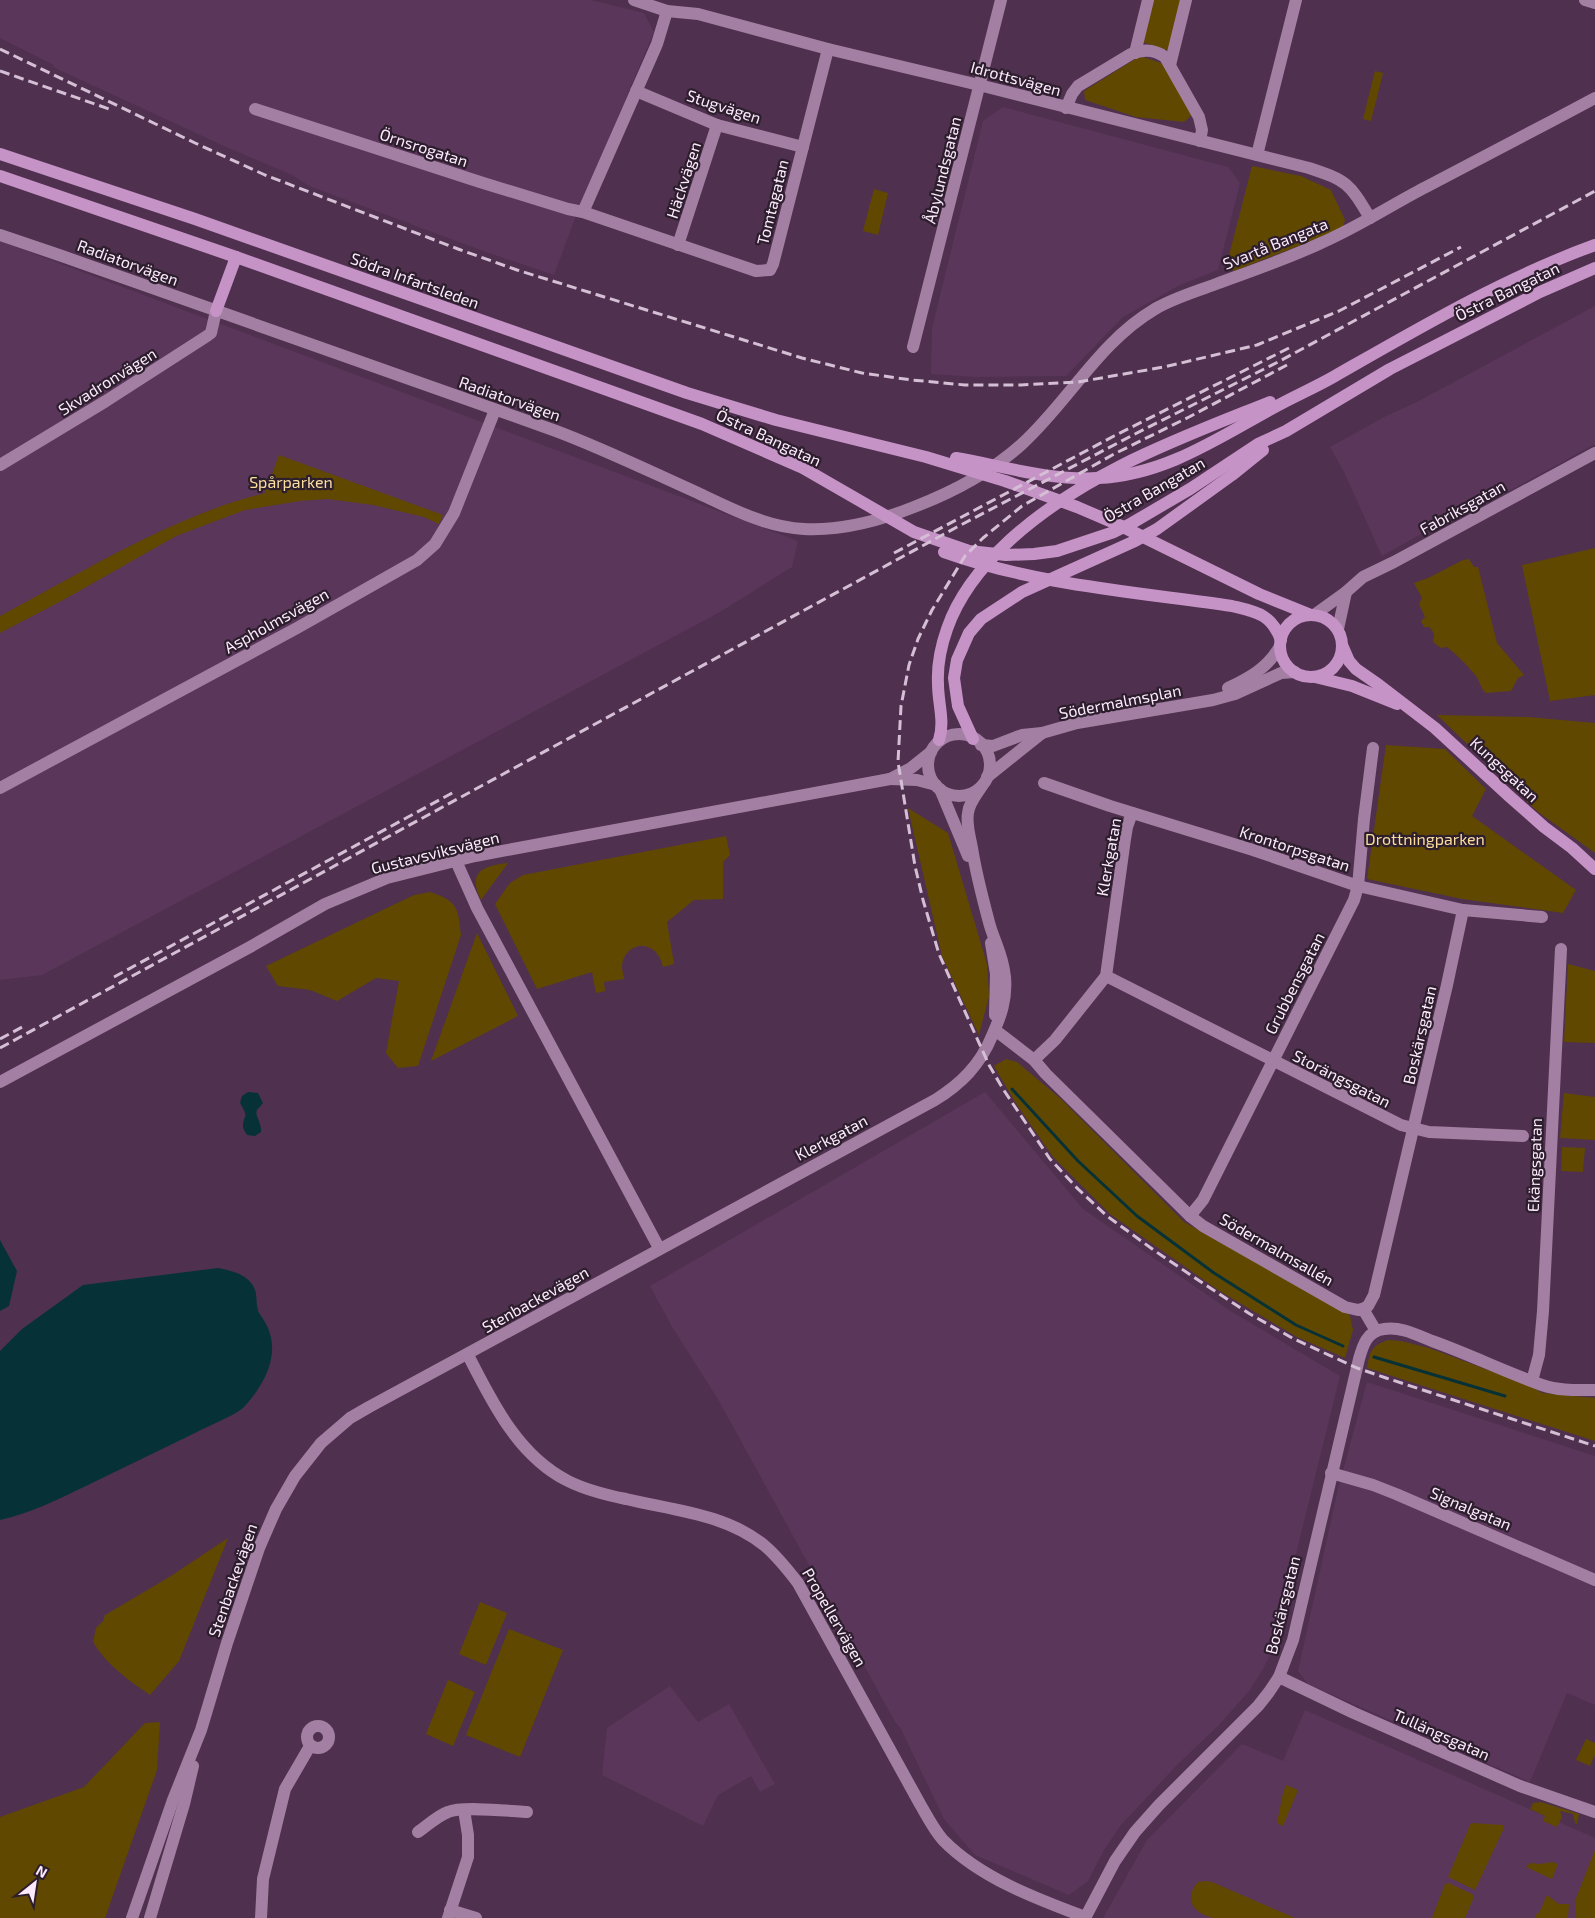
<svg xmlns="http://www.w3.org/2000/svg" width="1595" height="1918" font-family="'Exo 2',sans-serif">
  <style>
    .built { fill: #5a365b }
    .green { fill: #614800 }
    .water { fill: #063237 }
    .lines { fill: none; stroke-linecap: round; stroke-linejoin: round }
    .stream { stroke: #063237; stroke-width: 3 }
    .minor { stroke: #a380a3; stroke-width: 12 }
    .major { stroke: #c693c7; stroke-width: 12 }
    .rail { stroke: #d5bfd5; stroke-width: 3; stroke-dasharray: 10 5; stroke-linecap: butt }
    .labels { text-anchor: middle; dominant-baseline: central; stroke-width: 4.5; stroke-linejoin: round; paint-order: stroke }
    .street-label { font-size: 16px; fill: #fdeafd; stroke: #2c1e2c }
    .park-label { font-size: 16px; fill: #fbde9f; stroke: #2c1e2c }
  </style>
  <rect width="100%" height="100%" fill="#4f304f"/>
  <g class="built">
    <polygon points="0,0 591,0 644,13 654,32 577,213 554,275 483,251 309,186 292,175 224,146 53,67 54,65 0,38"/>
    <polygon points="1003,107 1228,167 1240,183 1218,270 1180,285 1123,317 1066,376 977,377 931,374 932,328 983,121"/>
    <polygon points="0,241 798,541 792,567 720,612 42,975 0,980"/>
    <polygon points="1595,306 1595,444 1476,509 1473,505 1382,556 1344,472 1330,447 1388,415 1417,402"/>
    <polygon points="985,1092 1083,1209 1229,1310 1340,1376 1272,1651 1263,1669 1249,1691 1219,1725 1177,1765 1121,1825 1104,1850 1088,1881 1069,1895 975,1855 944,1819 901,1729 895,1722 719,1401 671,1325 650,1286"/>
    <polygon points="1367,1382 1595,1456 1595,1705 1567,1693 1530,1782 1308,1684 1298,1671 1338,1489"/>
    <polygon points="670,1686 698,1722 729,1704 775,1784 760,1792 751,1776 718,1795 703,1826 602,1775 607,1728"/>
    <polygon points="1305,1710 1595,1838 1595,1918 1103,1918 1147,1840 1242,1744 1283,1761"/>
  </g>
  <g class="green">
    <polygon points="1152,0 1183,0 1170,51 1142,42"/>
    <polygon points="1140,56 1167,65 1192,115 1184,122 1136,117 1085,100 1084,91"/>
    <polygon points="1375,71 1383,73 1371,121 1363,119"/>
    <polygon points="1252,166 1301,176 1331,190 1345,220 1342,229 1234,271 1226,267"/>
    <polygon points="874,189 888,193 878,235 863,231"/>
    <path d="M279 455 443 515 439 524 424 517 373 505 327 499 300 501 245 510 176 536 65 599 0 633V616C85 571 170 517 265 493Z"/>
    <polygon points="1595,548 1595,695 1550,701 1522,565"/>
    <path d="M1469 559 1474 567H1478L1497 643 1524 675 1518 678 1511 691 1486 693C1480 688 1480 681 1476 676 1468 666 1457 655 1447 647L1441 648 1433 642C1435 635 1434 632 1429 627H1424L1421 621 1425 617 1419 604 1422 598 1414 583 1428 578 1463 560Z"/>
    <polygon points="1437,715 1528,717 1595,723 1595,853 1538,812"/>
    <polygon points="1386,745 1445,749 1486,789 1472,816 1576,890 1563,913 1462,899 1367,879"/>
    <polygon points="908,808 948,833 987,964 989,996 979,1035 942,956"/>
    <path d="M726 836 730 855 723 862V899L694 900 667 922 674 964 663 967C657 937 623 941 622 967 622 971 624 975 624 979L604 982 605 991 596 993 592 972 537 989 495 904 510 883 523 875Z"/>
    <path d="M508 863 481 900C467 871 483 866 508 863Z"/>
    <path d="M430 892C458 901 458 908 461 935L418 1066 398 1068 386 1053 399 981 376 978 337 1001 310 990 278 986 266 966 414 895Z"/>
    <polygon points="477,933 518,1016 431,1061"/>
    <polygon points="1568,964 1595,971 1595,1043 1564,1042"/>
    <polygon points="1006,1059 1017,1062 1061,1099 1184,1222 1350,1315 1353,1330 1345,1358 1297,1337 1218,1290 1110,1214 1053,1157 1015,1102 994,1066"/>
    <polygon points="1564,1093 1595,1097 1595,1140 1560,1138"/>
    <polygon points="1562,1147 1585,1148 1583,1172 1561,1171"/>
    <path d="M1388 1340 1401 1341 1429 1348 1488 1370 1512 1374 1542 1393 1595 1398V1441L1367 1368C1370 1351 1371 1346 1388 1340Z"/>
    <path d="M228 1538 179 1661 150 1695C128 1680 107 1665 93 1642L96 1628 103 1621 105 1615 171 1576Z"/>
    <polygon points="480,1602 507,1613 486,1665 459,1654"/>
    <polygon points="509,1629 563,1650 520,1757 466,1735"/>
    <polygon points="448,1680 475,1692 453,1746 426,1734"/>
    <polygon points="160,1722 157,1770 105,1918 0,1918 0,1817 84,1787 145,1723"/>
    <polygon points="1586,1739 1595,1743 1595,1755 1590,1766 1576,1760"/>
    <polygon points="1286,1785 1298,1790 1283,1826 1277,1823 1283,1793"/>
    <polygon points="1541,1802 1579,1814 1577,1824 1575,1823 1573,1814 1560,1811 1562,1817 1557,1827 1543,1821 1545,1816 1530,1809 1533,1803"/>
    <polygon points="1471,1823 1503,1825 1504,1828 1475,1890 1448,1877"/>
    <polygon points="1595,1850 1595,1918 1576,1918 1575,1901"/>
    <polygon points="1552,1862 1558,1864 1552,1879 1526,1867 1530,1863 1540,1864"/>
    <path d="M1206 1881 1212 1882 1295 1918C1276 1918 1256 1918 1236 1918 1229 1918 1220 1918 1213 1918 1193 1913 1183 1899 1198 1882Z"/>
    <polygon points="1449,1883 1472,1894 1474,1897 1465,1918 1432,1918 1445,1884"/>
    <polygon points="1547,1895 1559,1904 1569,1904 1568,1918 1535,1918 1537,1913 1539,1913"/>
  </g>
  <g class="water">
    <path d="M248 1092 258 1093 263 1103C261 1106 258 1108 257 1110 254 1115 262 1123 261 1132L255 1136 247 1135 243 1128C243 1112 250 1120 240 1103L242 1096Z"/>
    <polygon points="0,1240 17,1271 9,1306 0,1311"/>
    <path d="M218 1268C234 1271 253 1276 256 1294 257 1301 256 1310 261 1316 284 1347 268 1381 244 1407 236 1415 208 1426 197 1432 161 1450 124 1467 88 1485 58 1499 32 1513 0 1520V1351L22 1329 83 1285Z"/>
  </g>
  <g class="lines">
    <g class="stream">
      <polyline points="1012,1089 1078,1161 1137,1216 1214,1273 1296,1325 1343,1346"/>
      <polyline points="1374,1357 1505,1396"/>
    </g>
    <g class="minor">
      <path d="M634 0 667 11 698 14 828 49 979 85 1309 168C1348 181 1349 183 1370 218"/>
      <polyline points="1585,0 1595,3"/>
      <polyline points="1135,53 1148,0"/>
      <polyline points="1170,65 1186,0"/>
      <polyline points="636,91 717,125 803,147"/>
      <path d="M1066 108 1072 94 1078 86 1131 54C1143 49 1154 49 1165 57L1199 117 1202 130 1200 141"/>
      <polyline points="255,109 480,182 568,209 583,212 756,271 770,270 773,264 828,49"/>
      <polyline points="1257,155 1296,0"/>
      <polyline points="583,212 657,44 667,11"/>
      <path d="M0 235 62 256 556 431C604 449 651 472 698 493 732 509 766 527 804 529 843 531 879 521 914 507 953 492 991 472 1022 444 1069 401 1099 342 1155 309 1174 298 1195 292 1216 284 1251 271 1287 259 1321 243 1358 227 1391 205 1426 187 1483 157 1539 128 1595 98"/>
      <polyline points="678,245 717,125"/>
      <polyline points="913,347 1001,0"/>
      <polyline points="0,465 106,401 207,336 211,333 216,311"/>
      <polyline points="1314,615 1346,592 1363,577 1394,562 1595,453"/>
      <polyline points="1338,629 1346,592"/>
      <path d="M1228 688C1249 678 1268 668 1280 646"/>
      <circle cx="959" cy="765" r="31"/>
      <polyline points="981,745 993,746 1022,735 1042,733 1077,723 1213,700 1235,694 1281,673 1295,672"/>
      <polyline points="987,777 1042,733"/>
      <polyline points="890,779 917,780 936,785"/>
      <polyline points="1044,783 1110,806 1253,850 1358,886 1463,910 1542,917"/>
      <polyline points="0,788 297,628 417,560 435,544 454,513 495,410"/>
      <polyline points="940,789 968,856"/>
      <polyline points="456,861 477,908 659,1248"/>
      <polyline points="991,943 996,974 995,1015"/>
      <polyline points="1106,976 1401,1125 1429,1132 1523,1136"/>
      <polyline points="995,1030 1034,1060 1046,1074 1190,1216 1203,1226 1345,1307 1358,1310 1363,1309"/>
      <polyline points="1034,1060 1055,1040 1106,976 1125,839 1127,827 1132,813"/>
      <polyline points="0,1082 250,947 325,904 387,878 475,856 890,779 911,768 931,752"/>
      <polyline points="1190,1216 1203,1200 1354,900 1358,886 1364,819 1373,748"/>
      <polyline points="1363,1309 1368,1306 1374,1295 1447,985 1463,910"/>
      <polyline points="1363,1309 1376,1331"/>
      <path d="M468 1355C492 1402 518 1456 568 1481 586 1490 606 1495 626 1499 672 1510 727 1514 765 1546 778 1557 788 1570 798 1583L920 1804C927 1816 934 1830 943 1840 980 1878 1037 1899 1085 1917"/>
      <polyline points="1532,1381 1539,1355 1543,1311 1561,949"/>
      <polyline points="1331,1473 1373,1485 1396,1494 1595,1580"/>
      <polyline points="1279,1677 1354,1713 1520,1786 1595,1812"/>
      <circle cx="318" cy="1737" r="11"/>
      <path d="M418 1832C427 1826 437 1816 448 1812 462 1806 510 1811 527 1812"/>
      <polyline points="450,1910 476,1918"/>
      <path d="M132 1918 173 1800 201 1730 227 1643 259 1548 276 1509 295 1476 321 1443 350 1418 369 1407 935 1100C961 1084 980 1065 992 1036 1001 1016 1007 999 1005 977 1003 956 996 945 990 926 983 900 976 874 972 848 970 837 966 824 968 813 969 803 976 795 982 786"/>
      <polyline points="150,1918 184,1804 193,1766"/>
      <polyline points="261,1918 263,1879 285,1789 310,1746"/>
      <polyline points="448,1918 468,1857 468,1835 464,1810"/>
      <path d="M1085 1918 1115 1861 1135 1832 1159 1805 1258 1706 1269 1692 1279 1677 1293 1640 1359 1359C1363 1345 1367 1331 1384 1329 1400 1326 1417 1335 1432 1341 1469 1354 1505 1372 1542 1385 1559 1391 1577 1390 1595 1390"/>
    </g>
    <g class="major">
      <polyline points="0,154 195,219 687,393 776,420 926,457 1005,481 1077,507 1119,525 1259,594 1311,615"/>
      <polyline points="0,176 236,257 702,424 803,468 914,532 969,551 1006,555 1034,554 1057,551 1114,532 1132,523 1190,489 1258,444 1286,431 1390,369 1540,292 1595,268"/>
      <polyline points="216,311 236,257"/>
      <path d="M956 458C1003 466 1050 481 1098 478 1165 475 1218 438 1275 407 1295 396 1316 387 1335 376 1419 328 1504 278 1595 245"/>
      <path d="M944 552C1036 585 1136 592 1232 606 1257 612 1271 614 1281 640"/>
      <circle cx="1311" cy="646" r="31"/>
      <polyline points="1342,645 1349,661 1356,669 1379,685 1435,728 1509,796 1544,827 1572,848 1595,869"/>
      <polyline points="1315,677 1352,686 1397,704"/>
      <polyline points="973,739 958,706 954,678 957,660 969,633 981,619 1022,592 1135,541 1157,529 1232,475 1263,450"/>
      <path d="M939 740C945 721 938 704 938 684 937 665 941 646 947 629 959 594 984 564 1010 540 1085 472 1178 439 1270 402"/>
    </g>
    <g class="rail">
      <polyline points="0,49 195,143 265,175 458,249 517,270 802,358 862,373 912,380 965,385 1021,385 1078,382 1164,367 1257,345 1339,311 1461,247"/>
      <polyline points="0,71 112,110"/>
      <polyline points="1287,365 1189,417 1114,454 1022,506 983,538 965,556 932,610 918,639 909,665 901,706 898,762 915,866 923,900 939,954 989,1065 1003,1089 1050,1159 1078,1189 1107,1216 1155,1251 1204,1284 1250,1314 1294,1339 1357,1368 1386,1378 1595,1446"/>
      <polyline points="894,553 1114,436 1289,348"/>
      <polyline points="114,977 454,792"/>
      <polyline points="0,1039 24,1026"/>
      <polyline points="0,1048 957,527 1135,434 1276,363 1595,191"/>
    </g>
  </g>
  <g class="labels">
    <g class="street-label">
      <text transform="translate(1016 78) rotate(15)">Idrottsvägen</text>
      <text transform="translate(724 106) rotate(18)">Stugvägen</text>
      <text transform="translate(424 147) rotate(18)">Örnsrogatan</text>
      <text transform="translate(942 170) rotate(-76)">Åbylundsgatan</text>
      <text transform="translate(683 180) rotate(-72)">Häckvägen</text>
      <text transform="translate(772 202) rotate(-76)">Tomtagatan</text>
      <text transform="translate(1275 243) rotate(-22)">Svartå Bangata</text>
      <text transform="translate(128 262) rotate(20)">Radiatorvägen</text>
      <text transform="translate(415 280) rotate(20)">Södra Infartsleden</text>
      <text transform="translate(1507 291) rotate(-26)">Östra Bangatan</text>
      <text transform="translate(107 381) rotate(-32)">Skvadronvägen</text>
      <text transform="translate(510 398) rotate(19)">Radiatorvägen</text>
      <text transform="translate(769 437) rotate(25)">Östra Bangatan</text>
      <text transform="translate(1154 489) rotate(-30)">Östra Bangatan</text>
      <text transform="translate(1462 507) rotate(-29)">Fabriksgatan</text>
      <text transform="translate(276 620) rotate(-29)">Aspholmsvägen</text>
      <text transform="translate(1120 701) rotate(-11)">Södermalmsplan</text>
      <text transform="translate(1505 769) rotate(43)">Kungsgatan</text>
      <text transform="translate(1295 848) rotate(18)">Krontorpsgatan</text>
      <text transform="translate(435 852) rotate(-14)">Gustavsviksvägen</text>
      <text transform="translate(1108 857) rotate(-80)">Klerkgatan</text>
      <text transform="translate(1294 983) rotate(-63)">Grubbensgatan</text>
      <text transform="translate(1419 1035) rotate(-77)">Boskärsgatan</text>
      <text transform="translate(1342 1078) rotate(27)">Storängsgatan</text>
      <text transform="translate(831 1137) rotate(-28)">Klerkgatan</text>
      <text transform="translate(1534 1165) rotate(-88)">Ekängsgatan</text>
      <text transform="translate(1277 1249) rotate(30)">Södermalmsallén</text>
      <text transform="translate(535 1299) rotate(-29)">Stenbackevägen</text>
      <text transform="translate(1471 1508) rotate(23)">Signalgatan</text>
      <text transform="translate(232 1580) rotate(-71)">Stenbackevägen</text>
      <text transform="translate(1282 1605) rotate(-76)">Boskärsgatan</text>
      <text transform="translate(835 1617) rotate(60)">Propellervägen</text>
      <text transform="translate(1442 1734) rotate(24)">Tullängsgatan</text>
    </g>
    <g class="park-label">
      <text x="291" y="481">Spårparken</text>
      <text x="1425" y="838">Drottningparken</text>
    </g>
  </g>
  <g transform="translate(35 1883) rotate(30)" stroke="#2c1e2c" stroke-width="4" paint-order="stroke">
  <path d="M0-4L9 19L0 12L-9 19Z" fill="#fdeafd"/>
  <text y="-8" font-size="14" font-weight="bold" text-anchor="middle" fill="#fdeafd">N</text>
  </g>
</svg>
